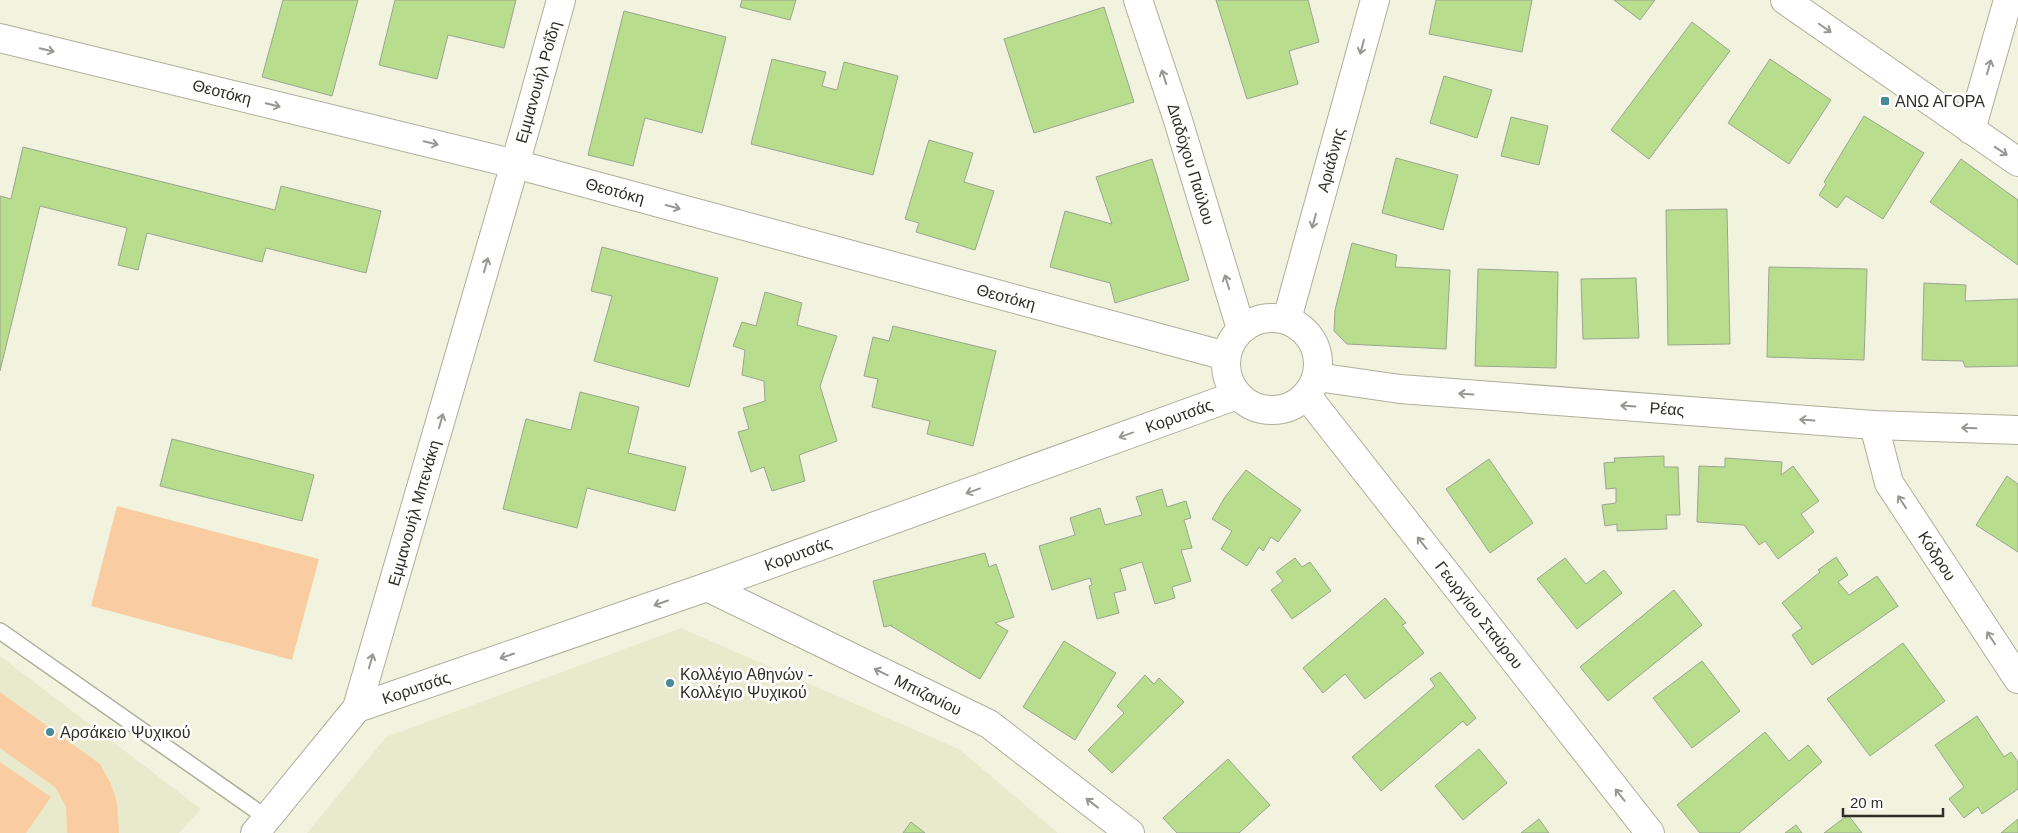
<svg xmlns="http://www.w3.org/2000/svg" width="2018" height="833" font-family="Arial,sans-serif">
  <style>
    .built { fill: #e9eacd }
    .green { fill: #f9cda1 }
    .building { fill: #b8de8d; stroke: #9ba492 }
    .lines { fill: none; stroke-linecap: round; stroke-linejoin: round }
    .service-casing { stroke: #aeae9a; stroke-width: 18 }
    .minor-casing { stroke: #aeae9a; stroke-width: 30 }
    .service { stroke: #fff; stroke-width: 15 }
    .minor { stroke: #fff; stroke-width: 28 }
    .oneway { stroke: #979793 }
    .poi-dot { fill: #478b99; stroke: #fff; stroke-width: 2 }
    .labels { text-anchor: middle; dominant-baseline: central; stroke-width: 5; stroke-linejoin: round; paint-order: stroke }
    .street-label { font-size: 16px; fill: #2f2f27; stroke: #fff }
    .poi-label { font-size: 16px; fill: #2f2f27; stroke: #fff; text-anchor: start }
  </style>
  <rect width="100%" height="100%" fill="#f2f3de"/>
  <g class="built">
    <polygon points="681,628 959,749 1058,833 307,833 386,737"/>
    <polygon points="0,656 201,809 179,833 0,833"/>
  </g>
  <g class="green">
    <polygon points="117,506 319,559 292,660 91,606"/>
    <polygon points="0,692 100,764 111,784 117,802 119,833 67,833 66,807 56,788 0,748"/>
    <polygon points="0,762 51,797 26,833 0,833"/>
  </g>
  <g class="building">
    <polygon points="283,0 358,0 332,96 262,77"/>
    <polygon points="395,0 516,0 504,48 448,35 437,79 379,65"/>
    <polygon points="742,0 796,0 790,20 740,7"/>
    <polygon points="1216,0 1308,0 1319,42 1289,51 1298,84 1247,99"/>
    <polygon points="1436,0 1532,0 1522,52 1429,34"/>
    <polygon points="1614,0 1655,0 1640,20"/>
    <polygon points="1104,7 1134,102 1034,133 1004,39"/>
    <polygon points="624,11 726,37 702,133 645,118 633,166 588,155"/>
    <polygon points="1692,22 1730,51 1649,159 1611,130"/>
    <polygon points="772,59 826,72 822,86 837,90 844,62 898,76 873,175 751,144"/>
    <polygon points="1770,59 1831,100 1789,164 1728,123"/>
    <polygon points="1444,76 1492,90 1477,138 1430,123"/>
    <polygon points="1864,116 1924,153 1883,219 1846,196 1837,208 1819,195 1826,184 1824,182"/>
    <polygon points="1511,117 1548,126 1539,165 1501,156"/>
    <polygon points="929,140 973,153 964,182 994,191 975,250 916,232 919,223 905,219"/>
    <polygon points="23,147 275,210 281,186 381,211 366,273 266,248 262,262 147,233 138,270 118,265 127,228 40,206 0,371 0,196 11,199"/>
    <polygon points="1396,158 1458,175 1443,230 1382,213"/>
    <polygon points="1152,159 1189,280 1115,303 1110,283 1050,267 1065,211 1112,224 1096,177"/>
    <polygon points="1961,159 2018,200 2018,265 1930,202"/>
    <polygon points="1727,209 1730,344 1668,345 1666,210"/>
    <polygon points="1352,243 1397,255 1395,267 1450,270 1446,349 1347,344 1334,331 1335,310"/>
    <polygon points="602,247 718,278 689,387 594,361 612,296 591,291"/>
    <polygon points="1769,267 1867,269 1864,360 1767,357"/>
    <polygon points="1478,269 1558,272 1556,368 1475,366"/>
    <polygon points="1636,278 1639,338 1583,339 1581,279"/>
    <polygon points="1924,283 1966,285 1965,301 2018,299 2018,366 1965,367 1963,361 1922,360"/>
    <polygon points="765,292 802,303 797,325 837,336 820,386 837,441 799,455 805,481 772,491 764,467 751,472 738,432 749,429 743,408 765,401 764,381 742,375 745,350 733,346 742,322 756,326"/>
    <polygon points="893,326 996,351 973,446 927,434 930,421 872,407 878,379 864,376 873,337 889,341"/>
    <polygon points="580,392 639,407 628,453 686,467 675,511 587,488 577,528 503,509 526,419 571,430"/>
    <polygon points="172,439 314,475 302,521 160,486"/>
    <polygon points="1664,456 1664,467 1678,467 1680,515 1666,515 1667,529 1617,531 1617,524 1605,526 1602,505 1616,503 1616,488 1606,489 1604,463 1615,462 1614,458"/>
    <polygon points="1725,458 1782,462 1781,475 1793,466 1819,501 1801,514 1814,532 1778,559 1765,541 1759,545 1744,525 1697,522 1699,466 1725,467"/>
    <polygon points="1489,459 1533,523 1490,553 1446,489"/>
    <polygon points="1246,470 1301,510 1278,542 1271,537 1263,551 1259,547 1247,566 1221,549 1232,531 1212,519 1225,497"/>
    <polygon points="2007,476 2018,484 2018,552 1976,525"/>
    <polygon points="1162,489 1167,507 1186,501 1191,518 1184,520 1192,548 1181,550 1191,581 1172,587 1175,598 1155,604 1142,562 1120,569 1126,590 1114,593 1119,613 1097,619 1089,586 1092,585 1090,578 1052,590 1039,546 1075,535 1070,518 1100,508 1105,525 1142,515 1136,497"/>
    <polygon points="985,553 989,567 996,564 1014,617 995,623 1008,631 980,679 891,626 892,625 884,627 873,581"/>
    <polygon points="1836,557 1848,575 1838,582 1849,595 1877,576 1898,606 1812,665 1792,635 1802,628 1782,603 1820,572 1818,570"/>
    <polygon points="1295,558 1302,567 1310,562 1331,591 1292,619 1271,590 1283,581 1276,572"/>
    <polygon points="1565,558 1586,584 1604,570 1622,593 1577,629 1537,579"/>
    <polygon points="1674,590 1702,625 1608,701 1580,667"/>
    <polygon points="1385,598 1406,623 1402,625 1424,653 1365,699 1345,674 1323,693 1303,668"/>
    <polygon points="1064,641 1116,673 1075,740 1023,707"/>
    <polygon points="1903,643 1945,701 1870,756 1827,699"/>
    <polygon points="1702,661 1740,711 1692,748 1653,698"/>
    <polygon points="1440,672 1476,718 1467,726 1463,721 1381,791 1352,757 1435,686 1430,679"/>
    <polygon points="1145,675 1154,684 1159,678 1184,702 1112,773 1088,750 1124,713 1117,706"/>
    <polygon points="1977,716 2004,757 2011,752 2018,762 2018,789 1982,814 1978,807 1964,818 1949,799 1964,787 1935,745"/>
    <polygon points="1765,732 1789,761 1808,745 1822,762 1739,833 1700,833 1677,805"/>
    <polygon points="1479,749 1507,783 1463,820 1435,786"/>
    <polygon points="1228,759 1270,805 1239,833 1177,833 1163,818"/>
    <polygon points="1848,815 1862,833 1824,833"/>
    <polygon points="1539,819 1549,833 1521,833"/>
    <polygon points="2018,819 2018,833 2001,833"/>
    <polygon points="911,822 925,833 903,833"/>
    <polygon points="1796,825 1802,833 1785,833"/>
  </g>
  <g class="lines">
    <defs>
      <polyline id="service" points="0,631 267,818"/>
      <g id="minor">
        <polyline points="1138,0 1177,117 1241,329"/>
        <polyline points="1785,0 2018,162"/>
        <polyline points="0,38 515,164 1226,356"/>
        <polyline points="1971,130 2008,0"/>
        <circle cx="1272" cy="364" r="46"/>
        <polyline points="1287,319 1375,0"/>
        <polyline points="1317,377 1400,389 1874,425 2018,430"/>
        <polyline points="1307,396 1650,833"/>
        <polyline points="1874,425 1889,483 2018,679"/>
        <polyline points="707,587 989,724 1130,833"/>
        <polyline points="357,708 707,587 1237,395"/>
        <polyline points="255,833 357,708 528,119 561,0"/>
      </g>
    </defs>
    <use href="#service" class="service-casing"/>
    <use href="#minor" class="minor-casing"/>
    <use href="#service" class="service"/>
    <use href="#minor" class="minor"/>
  </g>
  <defs><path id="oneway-shaft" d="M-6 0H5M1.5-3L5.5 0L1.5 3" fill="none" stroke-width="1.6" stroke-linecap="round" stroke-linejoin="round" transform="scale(1.25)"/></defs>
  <g class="oneway">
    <use href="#oneway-shaft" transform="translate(1825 28) rotate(35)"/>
    <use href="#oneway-shaft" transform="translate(1362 47) rotate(105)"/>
    <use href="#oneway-shaft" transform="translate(47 50) rotate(14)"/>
    <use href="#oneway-shaft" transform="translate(1989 67) rotate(-74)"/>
    <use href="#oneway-shaft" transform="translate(1164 77) rotate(-108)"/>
    <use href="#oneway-shaft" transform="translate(273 105) rotate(14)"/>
    <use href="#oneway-shaft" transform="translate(431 143) rotate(14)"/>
    <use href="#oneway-shaft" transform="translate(2001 151) rotate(34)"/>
    <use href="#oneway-shaft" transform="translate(673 207) rotate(15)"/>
    <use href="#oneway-shaft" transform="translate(1314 221) rotate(105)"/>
    <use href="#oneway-shaft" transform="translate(486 265) rotate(-74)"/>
    <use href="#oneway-shaft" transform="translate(1227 282) rotate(-107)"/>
    <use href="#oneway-shaft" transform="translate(1466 394) rotate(-176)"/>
    <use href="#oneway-shaft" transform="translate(1628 406) rotate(-176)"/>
    <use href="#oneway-shaft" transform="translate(1807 420) rotate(-176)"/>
    <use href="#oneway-shaft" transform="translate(441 421) rotate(-74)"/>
    <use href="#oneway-shaft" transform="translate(1969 428) rotate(-178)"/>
    <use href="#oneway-shaft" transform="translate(1126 435) rotate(160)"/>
    <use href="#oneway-shaft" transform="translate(973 491) rotate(160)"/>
    <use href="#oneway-shaft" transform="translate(1902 502) rotate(-123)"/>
    <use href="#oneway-shaft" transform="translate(1422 543) rotate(-128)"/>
    <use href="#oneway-shaft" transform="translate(661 603) rotate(161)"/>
    <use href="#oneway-shaft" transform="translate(1991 638) rotate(-123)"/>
    <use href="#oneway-shaft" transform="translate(507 656) rotate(161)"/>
    <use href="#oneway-shaft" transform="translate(371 661) rotate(-74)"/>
    <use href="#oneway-shaft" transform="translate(881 672) rotate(-154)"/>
    <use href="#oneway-shaft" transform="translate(1620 795) rotate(-128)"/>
    <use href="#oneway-shaft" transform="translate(1092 803) rotate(-142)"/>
  </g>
  <g class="poi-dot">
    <rect x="1880" y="96" width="10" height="10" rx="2.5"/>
    <circle cx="670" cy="683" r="5"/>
    <circle cx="50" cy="732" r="5"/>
  </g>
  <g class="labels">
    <g class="street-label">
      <text transform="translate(538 82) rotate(-74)">Εμμανουήλ Ροΐδη</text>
      <text transform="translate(222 92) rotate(14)">Θεοτόκη</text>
      <text transform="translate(1331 160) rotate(-75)">Αριάδνης</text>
      <text transform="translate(1191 164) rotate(73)">Διαδόχου Παύλου</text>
      <text transform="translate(615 191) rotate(15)">Θεοτόκη</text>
      <text transform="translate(1006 297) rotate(15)">Θεοτόκη</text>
      <text transform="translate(1667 409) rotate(4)">Ρέας</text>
      <text transform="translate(1179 416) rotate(-20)">Κορυτσάς</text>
      <text transform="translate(414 513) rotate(-74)">Εμμανουήλ Μπενάκη</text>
      <text transform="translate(798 554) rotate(-20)">Κορυτσάς</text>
      <text transform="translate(1937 556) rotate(57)">Κόδρου</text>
      <text transform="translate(1479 615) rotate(52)">Γεωργίου Σταύρου</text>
      <text transform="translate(416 688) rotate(-19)">Κορυτσάς</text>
      <text transform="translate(928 695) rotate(26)">Μπιζανίου</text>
    </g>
    <g class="poi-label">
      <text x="1895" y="101">ΑΝΩ ΑΓΟΡΑ</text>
      <text x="680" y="674">Κολλέγιο Αθηνών -<tspan x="680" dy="18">Κολλέγιο Ψυχικού</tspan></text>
      <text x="60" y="732">Αρσάκειο Ψυχικού</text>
    </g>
  </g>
  <path d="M1843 808v8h100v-8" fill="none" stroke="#2f2f27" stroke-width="2.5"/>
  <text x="1850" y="808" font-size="15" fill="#2f2f27" stroke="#ffffff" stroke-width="4" paint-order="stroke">20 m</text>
</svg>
